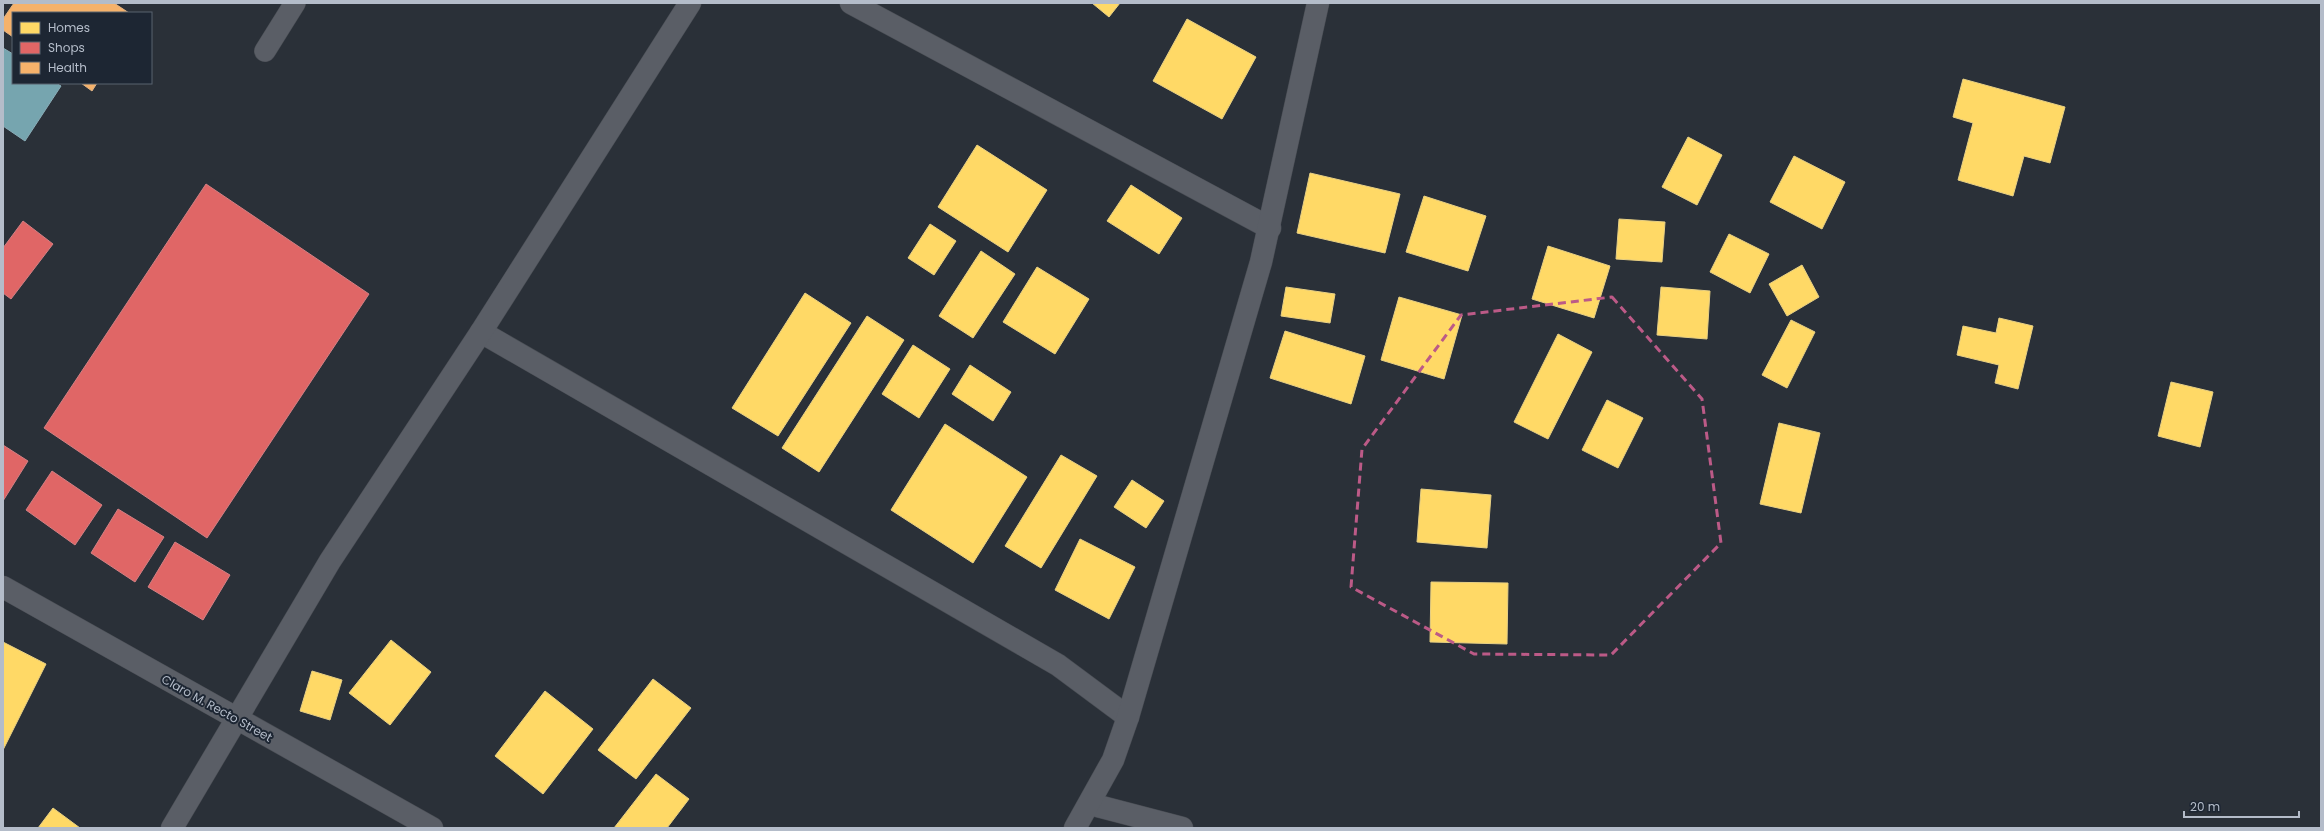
<svg xmlns="http://www.w3.org/2000/svg" width="2324" height="831" font-family="Poppins,sans-serif">
  <style>
    .homes { fill: #ffd966; stroke: #e8d084 }
    .shops { fill: #e06666; stroke: #d38084 }
    .health { fill: #f6b26b; stroke: #e2b587 }
    .public { fill: #76a5af; stroke: #89acb7 }
    .lines { fill: none; stroke-linecap: round; stroke-linejoin: round }
    .lane-casing { stroke: #484c53; stroke-width: 22 }
    .street-casing { stroke: #484c53; stroke-width: 23 }
    .lane { stroke: #5a5e66; stroke-width: 21 }
    .street { stroke: #5a5e66; stroke-width: 22 }
    .marked { fill: none; stroke: #bc5a87; stroke-width: 3; stroke-dasharray: 8 5; stroke-linejoin: round }
    .labels { text-anchor: middle; dominant-baseline: central; stroke-width: 4; stroke-linejoin: round; paint-order: stroke }
    .street-label { font-size: 12px; fill: #b4bcc9; stroke: #1d2633 }
  </style>
  <rect width="100%" height="100%" fill="#2a3038"/>
  <g class="homes">
    <polygon points="1092,3 1120,3 1109,17"/>
    <polygon points="1187,19 1256,57 1222,119 1153,81"/>
    <polygon points="1963,79 2065,107 2050,163 2024,156 2013,196 1958,180 1973,123 1953,117"/>
    <polygon points="1688,137 1722,155 1697,205 1662,187"/>
    <polygon points="977,145 1047,190 1008,252 938,207"/>
    <polygon points="1794,156 1845,182 1822,229 1770,202"/>
    <polygon points="1310,173 1400,194 1385,253 1297,233"/>
    <polygon points="1131,185 1182,218 1159,254 1107,221"/>
    <polygon points="1424,196 1486,216 1468,271 1406,252"/>
    <polygon points="1619,219 1665,222 1662,262 1616,259"/>
    <polygon points="930,224 956,241 934,275 908,258"/>
    <polygon points="1729,234 1769,254 1750,293 1710,272"/>
    <polygon points="1548,246 1610,266 1594,318 1532,299"/>
    <polygon points="981,251 1015,274 973,338 939,316"/>
    <polygon points="1802,265 1819,297 1787,316 1769,284"/>
    <polygon points="1037,267 1089,299 1055,354 1003,322"/>
    <polygon points="1286,287 1335,294 1330,323 1281,316"/>
    <polygon points="1661,287 1710,291 1707,339 1657,335"/>
    <polygon points="805,293 851,323 778,436 732,408"/>
    <polygon points="1399,297 1462,315 1444,379 1381,360"/>
    <polygon points="867,316 904,340 819,472 782,448"/>
    <polygon points="1999,318 2033,326 2018,389 1995,383 1999,365 1957,355 1963,326 1996,333"/>
    <polygon points="1791,320 1815,332 1787,388 1762,375"/>
    <polygon points="1285,331 1365,356 1351,404 1270,378"/>
    <polygon points="1558,334 1592,352 1548,439 1514,422"/>
    <polygon points="913,345 950,369 919,418 882,394"/>
    <polygon points="970,365 1011,392 993,421 952,394"/>
    <polygon points="2171,382 2213,392 2200,447 2158,436"/>
    <polygon points="1607,400 1643,418 1618,468 1582,450"/>
    <polygon points="1779,423 1820,433 1801,513 1760,504"/>
    <polygon points="945,424 1027,477 973,563 891,510"/>
    <polygon points="1061,455 1097,476 1041,568 1005,546"/>
    <polygon points="1132,480 1164,501 1146,528 1114,507"/>
    <polygon points="1421,489 1491,495 1487,548 1417,542"/>
    <polygon points="1080,539 1135,567 1109,619 1055,590"/>
    <polygon points="1431,582 1508,583 1507,644 1430,642"/>
    <polygon points="391,640 431,672 390,725 349,693"/>
    <polygon points="3,642 46,664 3,750"/>
    <polygon points="312,671 342,680 330,720 300,711"/>
    <polygon points="653,679 691,708 636,779 598,750"/>
    <polygon points="545,691 593,729 543,794 495,756"/>
    <polygon points="656,774 689,799 667,828 614,828"/>
    <polygon points="53,808 80,828 38,828"/>
  </g>
  <g class="shops">
    <polygon points="206,184 369,294 207,538 44,428"/>
    <polygon points="23,221 53,244 11,299 3,293 3,248"/>
    <polygon points="3,445 28,461 3,501"/>
    <polygon points="52,471 102,505 75,545 26,510"/>
    <polygon points="118,509 164,537 135,582 91,553"/>
    <polygon points="175,542 230,575 203,620 148,587"/>
  </g>
  <g class="health">
    <polygon points="14,3 114,3 129,13 13,13 13,37 3,30 3,19"/>
    <polygon points="81,83 97,83 92,91"/>
  </g>
  <polygon class="public" points="3,48 13,54 13,83 56,83 61,86 25,141 3,126"/>
  <g class="lines">
    <defs>
      <polyline id="lane" points="265,51 295,3"/>
      <g id="street">
        <polyline points="851,3 1270,228"/>
        <polyline points="481,332 1058,665 1128,717"/>
        <polyline points="3,587 432,828"/>
        <polyline points="1090,804 1182,828"/>
        <polyline points="172,828 330,561 481,332 690,3"/>
        <polyline points="1075,828 1113,760 1128,717 1261,262 1318,3"/>
      </g>
    </defs>
    <use href="#lane" class="lane-casing"/>
    <use href="#street" class="street-casing"/>
    <use href="#lane" class="lane"/>
    <use href="#street" class="street"/>
  </g>
  <path class="marked" d="M1612 297 1702 399 1721 543 1611 655 1474 654 1351 587 1362 449 1461 315Z"/>
  <g class="labels">
    <g class="street-label">
      <text transform="translate(217 708) rotate(29)">Claro M. Recto Street</text>
    </g>
  </g>
  <rect width="2324" height="831" fill="none" stroke="#b4bcc9" stroke-width="8"/>
  <rect x="12" y="12" width="140" height="72" fill="#1d2633" stroke="#59626f"/>
  <rect x="20" y="22" width="20" height="12" fill="#ffd966" stroke="#59626f"/>
  <text x="48" y="32" font-size="12" fill="#b4bcc9">Homes</text>
  <rect x="20" y="42" width="20" height="12" fill="#e06666" stroke="#59626f"/>
  <text x="48" y="52" font-size="12" fill="#b4bcc9">Shops</text>
  <rect x="20" y="62" width="20" height="12" fill="#f6b26b" stroke="#59626f"/>
  <text x="48" y="72" font-size="12" fill="#b4bcc9">Health</text>
  <path d="M2184 811v6h115v-6" fill="none" stroke="#b4bcc9" stroke-width="2"/>
  <text x="2190" y="811" font-size="12" fill="#b4bcc9" stroke="#1d2633" stroke-width="3" paint-order="stroke">20 m</text>
</svg>
